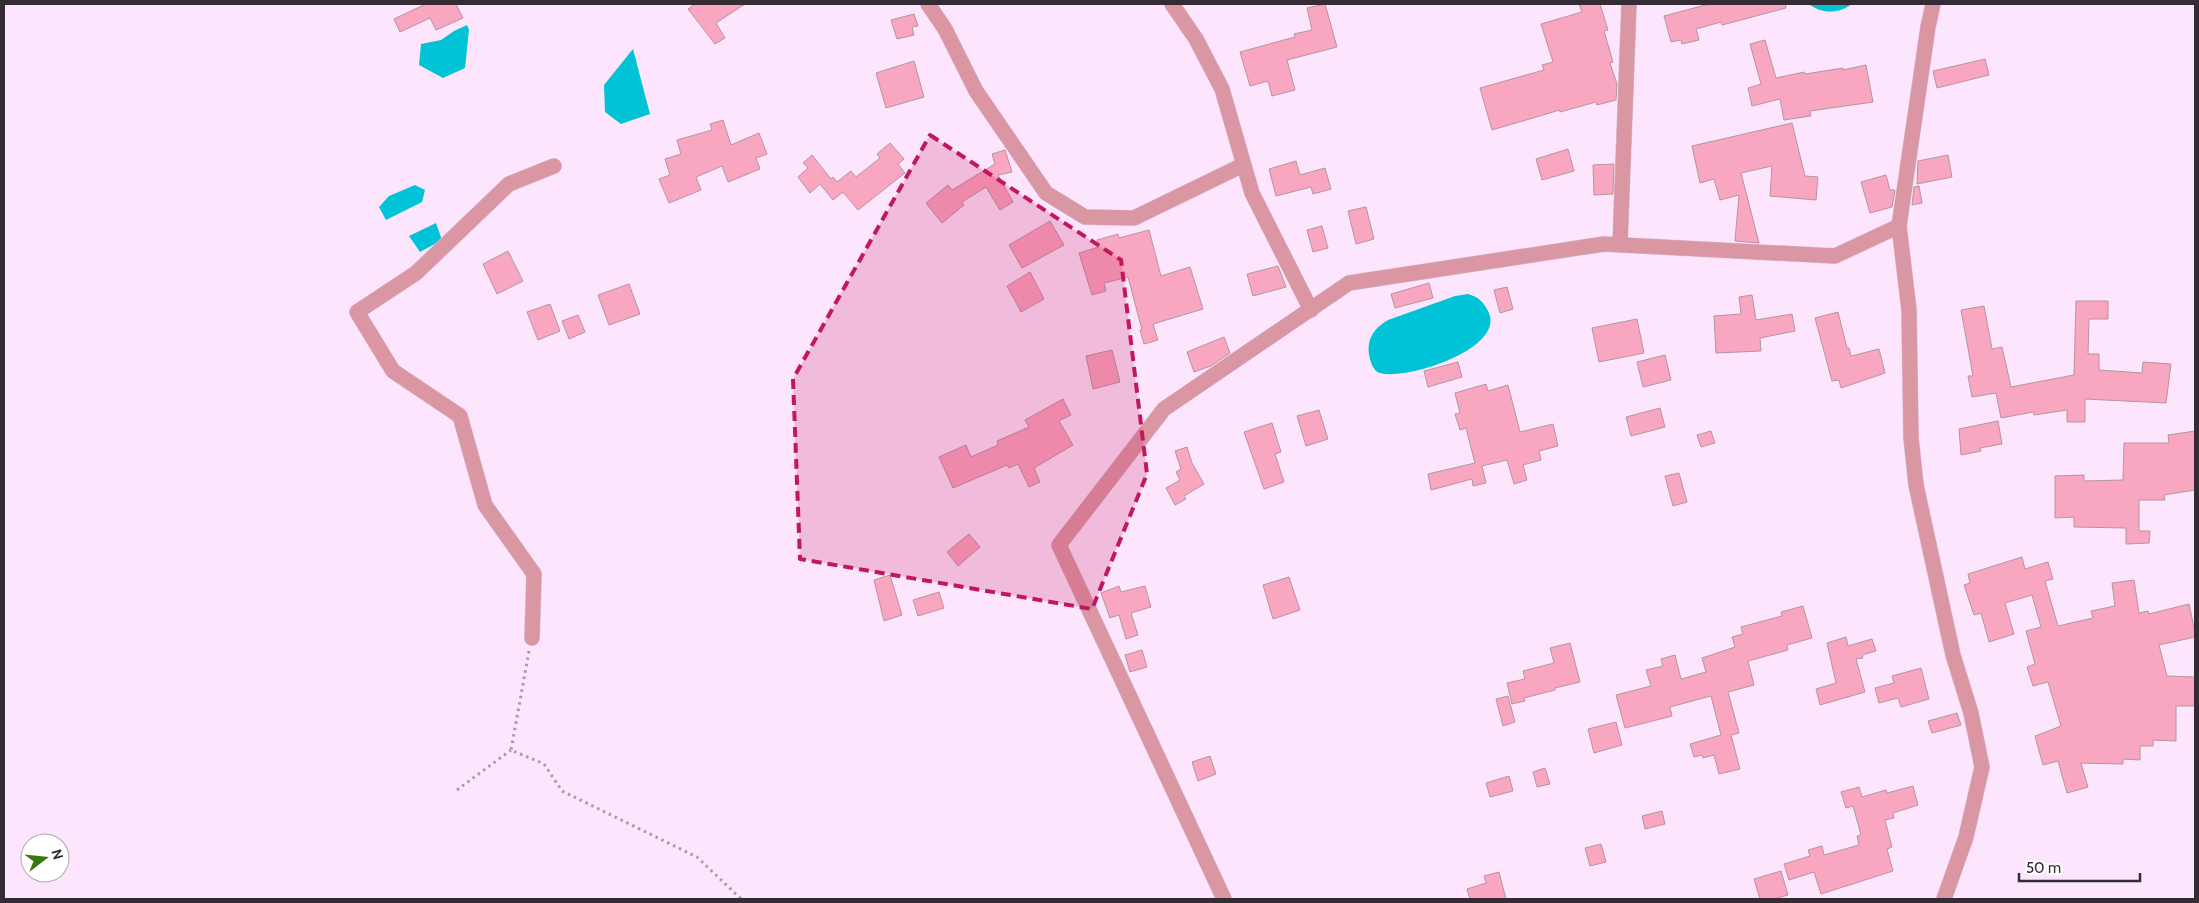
<svg xmlns="http://www.w3.org/2000/svg" width="2199" height="903" font-family="Cabin,sans-serif">
  <style>
    .water { fill: #00c3d8 }
    .building { fill: #f9a6c1; stroke: #b5959e }
    .lines { fill: none; stroke-linecap: round; stroke-linejoin: round }
    .minor-casing { stroke: #d9c4d9; stroke-width: 16 }
    .path { stroke: #ab99ab; stroke-width: 3; stroke-dasharray: 2.5 4; stroke-linecap: butt }
    .minor { stroke: #db96a4; stroke-width: 15 }
    .marked { fill: #c2185b; fill-opacity: 0.2; stroke: #c2185b; stroke-width: 4; stroke-dasharray: 10 6; stroke-linejoin: round }
  </style>
  <rect width="100%" height="100%" fill="#fde5fd"/>
  <g class="water">
    <path d="M1809 4H1852C1839 14 1821 14 1809 4Z"/>
    <polygon points="467,25 469,30 465,68 443,78 419,65 421,44 441,40 454,31"/>
    <polygon points="633,49 650,114 621,124 605,112 604,85"/>
    <polygon points="415,185 425,190 422,202 386,220 379,207 389,196"/>
    <polygon points="436,223 442,240 420,252 409,236"/>
    <path d="M1468 294C1478 297 1483 301 1488 311 1509 350 1394 385 1376 371 1372 367 1370 360 1369 354 1367 337 1375 328 1388 320L1455 296Z"/>
  </g>
  <g class="building">
    <polygon points="426,4 456,4 463,18 436,30 430,18 400,32 394,19"/>
    <polygon points="695,4 745,4 716,23 725,38 715,44 688,9"/>
    <polygon points="1325,4 1337,47 1287,60 1295,90 1272,96 1268,81 1250,86 1240,52 1295,37 1294,34 1312,30 1307,8"/>
    <polygon points="1579,4 1600,4 1608,30 1604,31 1613,62 1610,63 1617,84 1616,100 1597,105 1596,102 1560,112 1560,110 1492,130 1480,88 1544,70 1542,65 1553,62 1541,24 1582,12"/>
    <polygon points="1709,4 1785,4 1786,8 1722,25 1721,22 1696,29 1699,40 1682,44 1681,40 1671,42 1664,16"/>
    <polygon points="914,14 918,26 912,27 914,35 897,39 891,20"/>
    <polygon points="1765,40 1776,78 1804,72 1805,74 1843,68 1843,70 1866,65 1873,102 1810,111 1811,116 1784,120 1780,99 1752,106 1748,88 1761,84 1750,44"/>
    <polygon points="1985,59 1989,75 1937,88 1933,71"/>
    <polygon points="914,61 924,97 886,108 876,73"/>
    <polygon points="723,120 731,145 759,133 767,154 756,158 760,169 728,182 722,166 696,177 701,190 669,203 659,179 670,175 665,159 681,154 677,140 712,130 710,124"/>
    <polygon points="1792,123 1805,176 1818,177 1816,200 1770,196 1772,166 1741,173 1759,243 1735,241 1739,195 1720,200 1714,179 1700,183 1692,146"/>
    <polygon points="890,143 904,159 898,164 905,173 858,210 843,192 833,200 820,184 810,193 798,177 808,168 803,163 812,155 831,179 833,177 837,182 851,171 856,177 880,158 877,154"/>
    <polygon points="1568,149 1574,171 1542,180 1536,159"/>
    <polygon points="1005,150 1012,172 998,175 1013,202 1000,210 986,187 962,202 964,205 942,223 926,203 948,185 952,190 995,164 992,154"/>
    <polygon points="1948,155 1952,177 1917,184 1918,161"/>
    <polygon points="1296,161 1300,175 1325,168 1331,189 1313,194 1311,187 1276,196 1269,169"/>
    <polygon points="1614,164 1613,194 1594,195 1593,165"/>
    <polygon points="1886,175 1890,190 1895,190 1892,207 1870,213 1861,182"/>
    <polygon points="1919,186 1922,203 1912,205 1914,187"/>
    <polygon points="1366,207 1374,239 1356,244 1348,211"/>
    <polygon points="1050,221 1064,245 1022,268 1009,245"/>
    <polygon points="1322,226 1328,248 1313,252 1307,230"/>
    <polygon points="1149,230 1161,276 1190,267 1203,309 1153,324 1158,340 1144,344 1140,330 1142,330 1128,277 1104,283 1106,291 1092,295 1079,253 1099,247 1097,240 1118,234 1119,238"/>
    <polygon points="508,251 523,281 497,294 483,264"/>
    <polygon points="1278,266 1286,287 1253,296 1247,274"/>
    <polygon points="1030,272 1044,299 1021,312 1007,286"/>
    <polygon points="1429,283 1433,298 1395,308 1391,294"/>
    <polygon points="629,284 640,314 609,325 598,295"/>
    <polygon points="1507,287 1513,309 1500,313 1494,290"/>
    <polygon points="1752,295 1756,320 1792,314 1795,331 1760,338 1761,351 1716,353 1714,316 1741,314 1739,297"/>
    <polygon points="2076,301 2108,301 2108,319 2089,319 2088,354 2099,354 2099,370 2142,373 2143,362 2171,364 2166,403 2085,399 2085,422 2067,422 2067,410 2034,415 2033,412 2001,418 1996,393 1972,397 1968,376 1973,376 1961,310 1984,306 1992,349 2002,347 2011,387 2074,375"/>
    <polygon points="550,304 560,331 538,340 527,312"/>
    <polygon points="1838,312 1847,348 1849,348 1851,356 1879,349 1885,373 1841,388 1839,380 1832,381 1815,318"/>
    <polygon points="578,315 585,332 569,339 562,321"/>
    <polygon points="1637,319 1644,353 1599,362 1592,328"/>
    <polygon points="1224,337 1230,353 1211,366 1194,372 1187,352"/>
    <polygon points="1112,350 1120,382 1093,389 1086,356"/>
    <polygon points="1665,355 1671,380 1643,387 1637,362"/>
    <polygon points="1458,362 1462,377 1428,387 1424,371"/>
    <polygon points="1486,384 1488,391 1508,385 1520,432 1553,424 1558,446 1539,451 1541,460 1523,465 1527,480 1514,484 1507,460 1482,466 1486,483 1473,486 1472,479 1431,490 1428,474 1475,463 1466,428 1460,430 1455,414 1460,413 1455,393"/>
    <polygon points="1063,399 1071,415 1059,421 1073,445 1034,468 1040,482 1029,487 1018,464 1009,468 1007,465 953,488 939,457 966,445 971,457 998,445 997,441 1029,427 1025,420"/>
    <polygon points="1660,408 1665,427 1631,436 1626,417"/>
    <polygon points="1319,410 1328,439 1306,446 1297,416"/>
    <polygon points="1998,421 2002,444 1980,448 1981,451 1961,455 1959,429"/>
    <polygon points="1272,423 1281,452 1275,454 1284,482 1264,489 1244,432"/>
    <polygon points="1711,431 1715,443 1701,447 1697,435"/>
    <polygon points="2195,431 2195,490 2164,495 2165,500 2139,500 2139,531 2150,531 2149,543 2126,544 2126,528 2074,527 2074,517 2055,518 2055,476 2084,475 2084,481 2123,480 2124,443 2169,443 2168,435"/>
    <polygon points="1187,447 1192,463 1204,484 1184,496 1186,499 1175,505 1166,488 1180,480 1176,472 1181,469 1175,451"/>
    <polygon points="1679,473 1687,502 1673,506 1665,476"/>
    <polygon points="969,534 980,547 958,566 947,552"/>
    <polygon points="2022,557 2025,569 2048,562 2053,579 2045,581 2058,626 2093,618 2091,611 2115,606 2112,583 2134,580 2139,613 2148,611 2149,614 2189,604 2195,632 2195,637 2159,645 2167,676 2195,677 2195,706 2176,706 2176,741 2153,740 2153,746 2140,746 2140,760 2123,759 2123,764 2081,763 2088,787 2067,793 2058,761 2043,765 2035,736 2061,726 2048,682 2033,686 2027,667 2035,664 2026,631 2041,627 2032,595 2005,603 2014,634 1989,642 1981,613 1974,615 1964,585 1970,583 1968,574"/>
    <polygon points="890,575 902,615 884,621 874,580"/>
    <polygon points="1289,577 1300,610 1273,619 1263,585"/>
    <polygon points="1119,586 1121,592 1145,586 1151,607 1131,613 1138,635 1126,639 1119,615 1110,618 1101,593"/>
    <polygon points="939,592 944,608 918,616 913,600"/>
    <polygon points="1803,606 1812,638 1787,645 1788,650 1748,661 1754,685 1728,692 1739,733 1731,735 1740,769 1719,774 1714,755 1703,758 1702,755 1694,757 1690,744 1721,735 1711,696 1670,707 1672,716 1625,728 1616,695 1651,686 1646,670 1663,666 1661,659 1675,655 1681,679 1706,672 1702,658 1735,647 1732,637 1743,634 1741,627 1782,616 1781,612"/>
    <polygon points="1846,637 1848,646 1872,639 1876,651 1862,655 1863,658 1856,659 1865,692 1820,705 1816,689 1836,683 1827,643"/>
    <polygon points="1570,643 1580,682 1555,688 1555,690 1524,698 1525,701 1512,704 1507,683 1525,679 1523,671 1554,663 1550,648"/>
    <polygon points="1142,650 1147,667 1130,672 1125,655"/>
    <polygon points="1921,668 1929,699 1901,707 1898,698 1879,703 1875,688 1894,683 1892,676"/>
    <polygon points="1508,696 1515,722 1503,726 1496,699"/>
    <polygon points="1957,713 1961,725 1932,733 1928,721"/>
    <polygon points="1616,722 1622,745 1594,753 1588,729"/>
    <polygon points="1210,756 1216,774 1198,781 1192,762"/>
    <polygon points="1545,768 1550,784 1537,787 1533,772"/>
    <polygon points="1509,776 1513,791 1490,797 1486,783"/>
    <polygon points="1913,786 1918,805 1893,813 1894,818 1885,820 1892,847 1887,849 1893,871 1821,894 1814,872 1789,880 1784,864 1810,856 1808,850 1822,846 1824,855 1859,845 1857,836 1861,835 1853,806 1846,808 1841,792 1859,787 1862,797 1886,790 1887,793"/>
    <polygon points="1662,811 1665,824 1645,829 1642,816"/>
    <polygon points="1601,844 1606,862 1590,866 1585,848"/>
    <polygon points="1781,871 1788,895 1774,899 1760,899 1754,879"/>
    <polygon points="1499,872 1506,899 1470,899 1467,889 1486,883 1484,876"/>
  </g>
  <g class="lines">
    <defs>
      <g id="minor">
        <polyline points="928,4 945,29 976,91 1046,193 1085,217 1134,218 1243,165"/>
        <polyline points="1172,4 1196,39 1222,89 1252,193 1311,310"/>
        <polyline points="1899,226 1909,310 1911,438 1916,485 1953,655 1971,713 1982,767 1966,837 1944,899"/>
        <polyline points="1620,245 1629,4"/>
        <polyline points="532,638 534,574 485,505 460,416 393,371 357,312 416,273 509,184 554,166"/>
        <polyline points="1224,899 1059,545 1164,409 1349,283 1604,244 1835,256 1899,226 1928,27 1933,4"/>
      </g>
    </defs>
    <use href="#minor" class="minor-casing"/>
    <g class="path">
      <polyline points="529,651 511,750 544,764 562,791 697,857 741,899"/>
      <polyline points="457,790 511,750"/>
    </g>
    <use href="#minor" class="minor"/>
  </g>
  <path class="marked" d="M930 135 1121 260 1147 474 1092 609 800 559 793 379Z"/>
  <rect width="2199" height="903" fill="none" stroke="#352b34" stroke-width="10"/>
  <g transform="translate(45 858) rotate(74)"><circle r="24" fill="#ffffff" stroke="#aeaaae"/>
  <path d="M0-4L9 19L0 12L-9 19Z" fill="#3b7710"/>
  <text y="-8" font-size="14" font-weight="bold" text-anchor="middle" fill="#352b34">N</text>
  </g>
  <path d="M2019 873v8h121v-8" fill="none" stroke="#352b34" stroke-width="2.5"/>
  <text x="2026" y="873" font-size="15" fill="#352b34" stroke="#ffffff" stroke-width="4" paint-order="stroke">50 m</text>
</svg>
